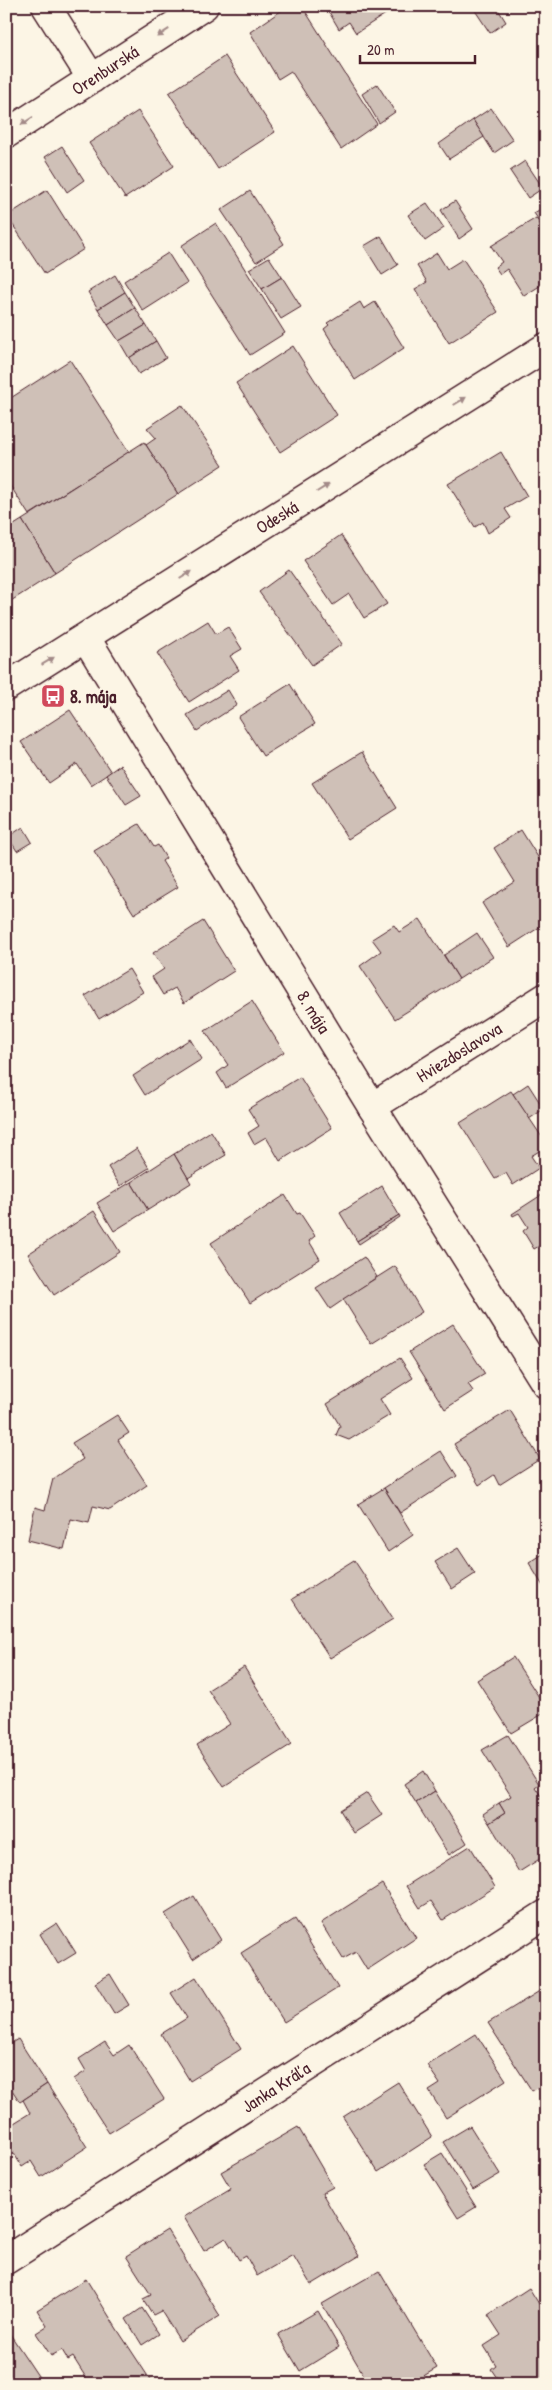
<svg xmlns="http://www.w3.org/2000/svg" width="552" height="2390" font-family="'Patrick Hand',sans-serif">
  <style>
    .building { fill: #cfc0b7; stroke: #4a1f2b }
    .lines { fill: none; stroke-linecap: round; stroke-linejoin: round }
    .minor-casing { stroke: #4a1f2b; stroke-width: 31 }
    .tertiary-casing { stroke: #4a1f2b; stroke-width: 31 }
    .minor { stroke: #fcf5e5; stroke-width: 28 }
    .tertiary { stroke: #fcf5e5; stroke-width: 28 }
    .oneway { fill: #a38a88 }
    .labels { text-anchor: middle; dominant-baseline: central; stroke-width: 5; stroke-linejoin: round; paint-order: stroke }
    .street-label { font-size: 18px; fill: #4a1f2b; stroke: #fcf5e5 }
    .poi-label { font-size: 18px; font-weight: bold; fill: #4a1f2b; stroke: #fcf5e5; text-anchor: start }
  </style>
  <rect width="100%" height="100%" fill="#fcf5e5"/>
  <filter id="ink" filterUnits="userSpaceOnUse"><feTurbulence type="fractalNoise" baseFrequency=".02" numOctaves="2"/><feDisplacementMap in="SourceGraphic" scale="10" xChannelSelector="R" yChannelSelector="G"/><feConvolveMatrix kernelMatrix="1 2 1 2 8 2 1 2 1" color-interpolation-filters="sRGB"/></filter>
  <g filter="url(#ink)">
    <g class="building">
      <polygon points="288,6 302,6 377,124 341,149 291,71 278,79 250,32"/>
      <polygon points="338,6 398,6 356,33 349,22 339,29 329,12"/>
      <polygon points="472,6 496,6 506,22 490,33"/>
      <polygon points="225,56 275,132 218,169 169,93"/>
      <polygon points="377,84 395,112 379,123 362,94"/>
      <polygon points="491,108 513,140 494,153 473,120"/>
      <polygon points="138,111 174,166 125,198 89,143"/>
      <polygon points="473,120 484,137 449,159 439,144"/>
      <polygon points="62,146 84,180 67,192 45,157"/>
      <polygon points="525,161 543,188 528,198 510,171"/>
      <polygon points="47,190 84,249 45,274 7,216"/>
      <polygon points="250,191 284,244 256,262 221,210"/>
      <polygon points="455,201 473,229 459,239 441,210"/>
      <polygon points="427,203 444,228 425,241 408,215"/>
      <polygon points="546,206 546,231 534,213"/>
      <polygon points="536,218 546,233 546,282 524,296 507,269 500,274 495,267 502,262 491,246"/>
      <polygon points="216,223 285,333 250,355 181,246"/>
      <polygon points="381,236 398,265 382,275 364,246"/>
      <polygon points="168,253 187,283 143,311 124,281"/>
      <polygon points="437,253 447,269 463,259 498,312 449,343 415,289 427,282 417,266"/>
      <polygon points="269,257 282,277 262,289 249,269"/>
      <polygon points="115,275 125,292 98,309 88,292"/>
      <polygon points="282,277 301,307 281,319 262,289"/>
      <polygon points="125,292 135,308 108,325 98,309"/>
      <polygon points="360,302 364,309 375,302 404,348 355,380 324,329 329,325 327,323"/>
      <polygon points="135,308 146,325 119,341 108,325"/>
      <polygon points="146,325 156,341 129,358 119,341"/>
      <polygon points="156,341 166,358 139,374 129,358"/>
      <polygon points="293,346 337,415 280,452 236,383"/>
      <polygon points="70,360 129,452 29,515 6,479 6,401"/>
      <polygon points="182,405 223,465 178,494 146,445 156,438 147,428"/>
      <polygon points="144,442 178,494 55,573 22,520"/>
      <polygon points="501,452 527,496 505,509 511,518 488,533 483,522 475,527 448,484"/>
      <polygon points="22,520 55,573 6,604 6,530"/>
      <polygon points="341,535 387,604 364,618 349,594 333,605 303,561"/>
      <polygon points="289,570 342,644 312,665 259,592"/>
      <polygon points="208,621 216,634 228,627 242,649 230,656 239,670 189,702 157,653"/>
      <polygon points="290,684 315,724 263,756 238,717"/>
      <polygon points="228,690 237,705 197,731 187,715"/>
      <polygon points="70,710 111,772 91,785 77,764 49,783 21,742"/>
      <polygon points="362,752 397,808 348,839 312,783"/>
      <polygon points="120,765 141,796 126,805 106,775"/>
      <polygon points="139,824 154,847 158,845 166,858 162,861 178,887 134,914 94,851"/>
      <polygon points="23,827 32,842 17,851 8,837"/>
      <polygon points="521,830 546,870 546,923 509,947 482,903 515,882 494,848"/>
      <polygon points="420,919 459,979 395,1019 360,966 381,951 372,939 394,925 399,932"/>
      <polygon points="203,921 234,971 184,1003 175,988 163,995 152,977 164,969 153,953"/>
      <polygon points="477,933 493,957 459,979 444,955"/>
      <polygon points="129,969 143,992 99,1019 85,996"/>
      <polygon points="252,1001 284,1052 226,1088 217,1073 228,1065 205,1031"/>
      <polygon points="190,1039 202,1059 145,1095 133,1076"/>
      <polygon points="300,1077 332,1128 280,1161 266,1137 254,1144 248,1133 259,1126 248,1109"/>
      <polygon points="528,1084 544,1109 529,1119 513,1094"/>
      <polygon points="511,1091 546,1143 546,1147 531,1156 539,1168 513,1185 506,1173 495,1179 460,1123"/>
      <polygon points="211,1131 226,1155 188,1178 174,1154"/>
      <polygon points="137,1148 149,1168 120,1186 108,1167"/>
      <polygon points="174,1154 191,1183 148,1210 131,1182"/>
      <polygon points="131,1182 148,1210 114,1231 97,1203"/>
      <polygon points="382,1186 399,1215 357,1241 340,1213"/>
      <polygon points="546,1192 546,1242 534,1249 523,1231 528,1227 519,1213 513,1216 512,1214"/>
      <polygon points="285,1195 297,1214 300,1213 315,1236 309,1241 320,1259 250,1303 211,1243"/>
      <polygon points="94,1211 120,1252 54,1295 28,1254"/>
      <polygon points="399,1215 400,1217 359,1244 357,1241"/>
      <polygon points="364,1257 377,1277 330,1309 316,1288"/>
      <polygon points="395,1266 422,1312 371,1344 343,1299"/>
      <polygon points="453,1324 485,1374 468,1384 473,1391 445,1409 409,1352"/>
      <polygon points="400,1358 413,1378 380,1399 390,1415 349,1440 336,1435 340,1426 327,1404"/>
      <polygon points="510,1410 540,1459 499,1485 494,1475 479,1485 454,1444"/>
      <polygon points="117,1415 129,1433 118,1440 147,1485 110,1510 93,1506 89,1523 71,1519 64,1549 28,1540 35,1507 45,1510 53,1479 83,1459 72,1443"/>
      <polygon points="441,1451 457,1476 400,1513 384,1488"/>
      <polygon points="384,1488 413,1535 388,1552 358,1504"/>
      <polygon points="458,1548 475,1574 452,1589 435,1562"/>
      <polygon points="546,1552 546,1591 529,1563"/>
      <polygon points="354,1560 393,1619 330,1658 292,1599"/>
      <polygon points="513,1657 546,1708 546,1712 511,1733 477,1680"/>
      <polygon points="244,1667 292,1744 224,1787 197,1745 230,1724 208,1690"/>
      <polygon points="508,1735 539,1784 535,1787 546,1803 546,1855 519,1872 489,1823 505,1813 499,1803 511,1796 482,1750"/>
      <polygon points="423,1771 435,1791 416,1803 404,1784"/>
      <polygon points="435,1791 467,1843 449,1855 416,1803"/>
      <polygon points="367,1793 382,1815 354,1833 340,1810"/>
      <polygon points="499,1803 505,1813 489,1823 483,1814"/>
      <polygon points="470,1846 495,1887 443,1920 431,1901 420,1908 406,1886"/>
      <polygon points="382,1884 416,1938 367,1970 356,1952 343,1959 321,1923"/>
      <polygon points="194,1896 221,1940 193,1959 165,1914"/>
      <polygon points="295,1919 338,1988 284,2022 241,1953"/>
      <polygon points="57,1923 76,1953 58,1964 40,1934"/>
      <polygon points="110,1974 129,2005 114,2014 95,1983"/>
      <polygon points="196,1977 241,2049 190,2081 161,2034 187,2018 171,1993"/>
      <polygon points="546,1987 546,2083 532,2091 488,2023"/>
      <polygon points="476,2034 506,2080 446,2118 429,2091 440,2084 427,2065"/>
      <polygon points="18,2039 47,2084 20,2102 6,2081 6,2046"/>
      <polygon points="105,2042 114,2055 129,2045 164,2099 109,2133 74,2079 86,2071 79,2059"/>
      <polygon points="398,2082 432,2137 378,2172 343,2117"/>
      <polygon points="47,2084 87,2147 41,2177 31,2161 22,2167 6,2140 6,2128 30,2113 23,2100"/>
      <polygon points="470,2126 500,2174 473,2190 443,2142"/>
      <polygon points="298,2127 333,2187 322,2193 359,2256 311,2285 293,2255 257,2276 246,2256 239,2260 226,2238 204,2251 184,2217 231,2189 221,2172"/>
      <polygon points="442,2153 476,2207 458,2218 424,2164"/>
      <polygon points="167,2230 220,2316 180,2341 161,2311 153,2315 143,2299 151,2295 126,2256"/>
      <polygon points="379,2271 437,2368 410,2384 369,2384 322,2304"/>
      <polygon points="86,2279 117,2329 153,2384 90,2384 73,2357 68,2360 62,2350 51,2356 36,2333 47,2326 37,2310"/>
      <polygon points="529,2288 546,2315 546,2334 540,2337 546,2354 546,2384 501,2384 491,2369 496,2365 484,2346 501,2335 488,2315"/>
      <polygon points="142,2308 159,2334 142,2345 126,2319"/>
      <polygon points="318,2311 339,2347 300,2371 278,2334"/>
      <polygon points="6,2328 40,2379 32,2384 6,2384"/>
    </g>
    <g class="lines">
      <defs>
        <g id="minor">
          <polyline points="46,6 92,79"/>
          <polyline points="6,134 204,6"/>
          <polyline points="86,638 372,1107 546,1384"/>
          <polyline points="372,1107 546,997"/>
          <polyline points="6,2260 546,1914"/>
        </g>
        <polyline id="tertiary" points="6,687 546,347"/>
      </defs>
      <use href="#minor" class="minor-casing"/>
      <use href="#tertiary" class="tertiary-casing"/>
      <use href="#minor" class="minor"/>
      <use href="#tertiary" class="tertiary"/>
    </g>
    <defs><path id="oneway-solid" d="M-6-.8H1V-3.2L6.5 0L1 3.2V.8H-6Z" transform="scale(1.25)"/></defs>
    <g class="oneway">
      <use href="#oneway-solid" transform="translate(163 33) rotate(147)"/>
      <use href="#oneway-solid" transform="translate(27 121) rotate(147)"/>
      <use href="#oneway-solid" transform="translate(460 401) rotate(-32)"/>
      <use href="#oneway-solid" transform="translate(323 488) rotate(-32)"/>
      <use href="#oneway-solid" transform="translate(186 575) rotate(-32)"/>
      <use href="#oneway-solid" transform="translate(48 661) rotate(-31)"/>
    </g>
  </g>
  <defs>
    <symbol id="bus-square" viewBox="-11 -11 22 22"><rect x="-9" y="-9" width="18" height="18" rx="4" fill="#d1495b" stroke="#fcf5e5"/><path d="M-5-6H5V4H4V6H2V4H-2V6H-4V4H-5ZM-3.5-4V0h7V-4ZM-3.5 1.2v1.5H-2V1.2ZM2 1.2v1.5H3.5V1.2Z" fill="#fff"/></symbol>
  </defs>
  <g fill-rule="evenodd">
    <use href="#bus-square" x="39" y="682" width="28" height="28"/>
  </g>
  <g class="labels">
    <g class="street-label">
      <text transform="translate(105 70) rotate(-33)">Orenburská</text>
      <text transform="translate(277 517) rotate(-32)">Odeská</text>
      <text transform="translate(314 1012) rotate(58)">8. mája</text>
      <text transform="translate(459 1052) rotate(-32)">Hviezdoslavova</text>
      <text transform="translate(276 2087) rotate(-33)">Janka Kráľa</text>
    </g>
    <g class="poi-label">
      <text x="70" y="696">8. mája</text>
    </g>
  </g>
  <rect width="552" height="2390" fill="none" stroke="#fcf5e5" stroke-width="25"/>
  <rect x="12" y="12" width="527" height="2365" fill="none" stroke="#4a1f2b" stroke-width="2" filter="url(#ink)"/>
  <path d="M360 55v8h115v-8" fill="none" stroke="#4a1f2b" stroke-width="2.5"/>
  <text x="367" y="55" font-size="15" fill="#4a1f2b" stroke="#fcf5e5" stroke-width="4" paint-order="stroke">20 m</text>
</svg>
